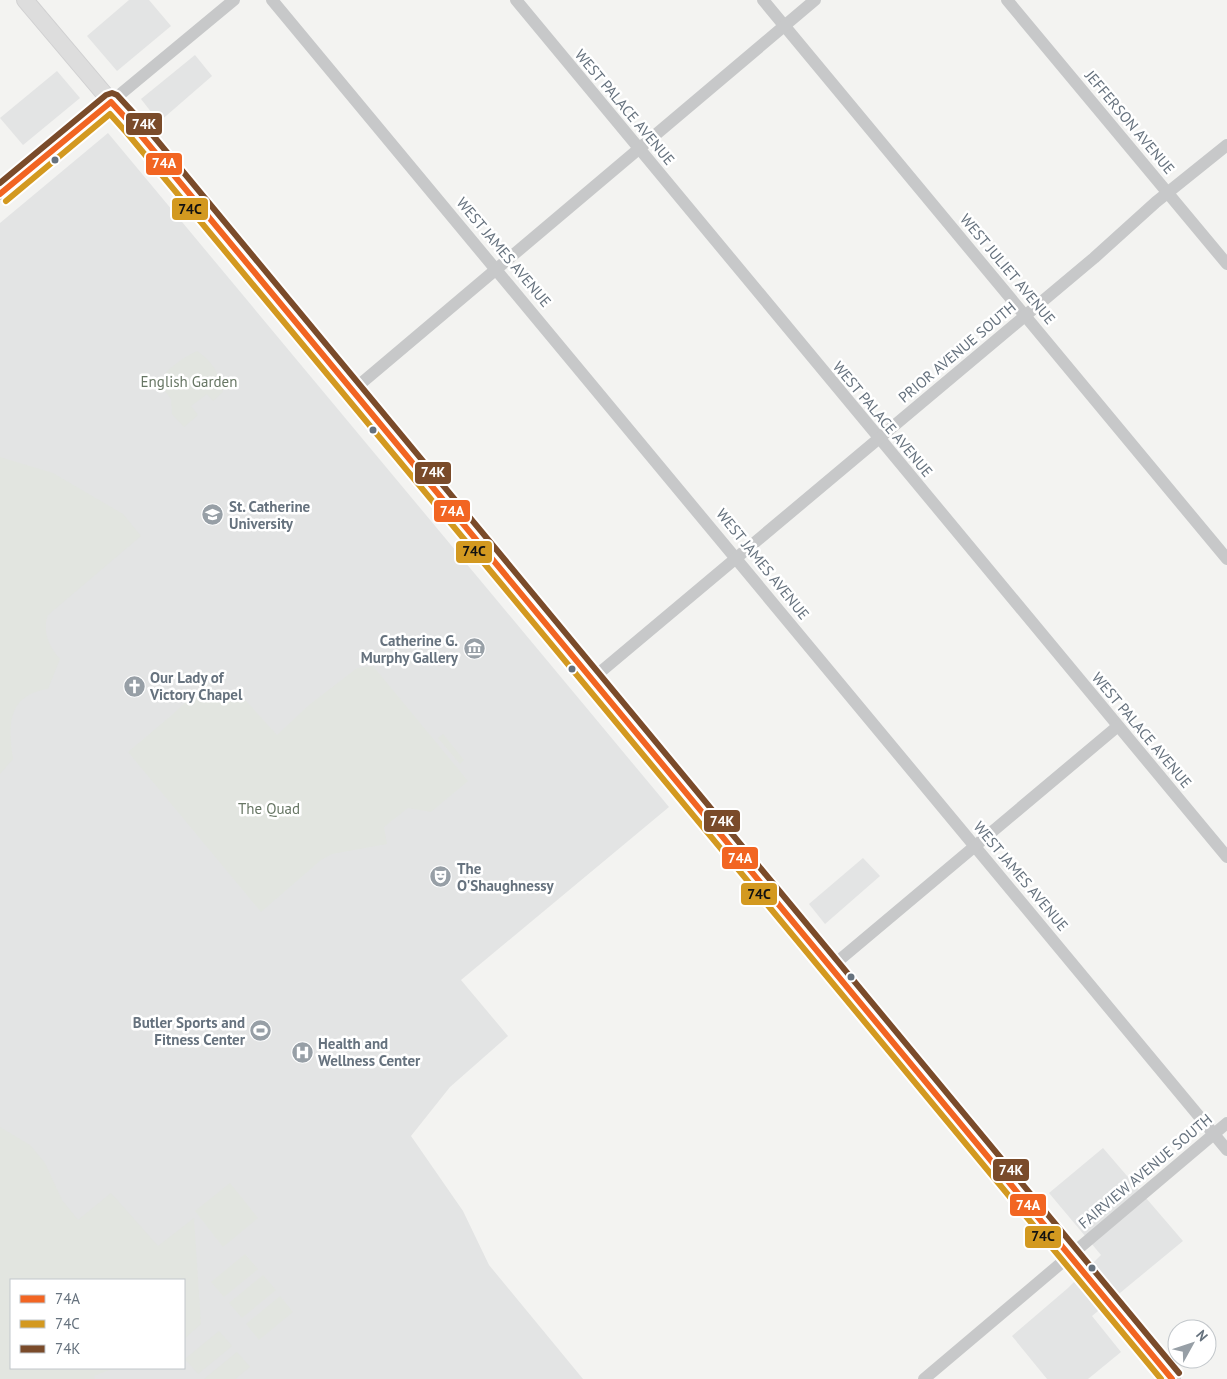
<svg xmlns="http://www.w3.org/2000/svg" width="1227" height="1379" font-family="'PT Sans',sans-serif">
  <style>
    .built { fill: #e3e4e4; fill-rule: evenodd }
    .green { fill: #e2e5e0 }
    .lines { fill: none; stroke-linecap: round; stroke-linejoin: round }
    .major-casing { stroke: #d0d0d1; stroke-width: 18 }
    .minor { stroke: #c7c8c9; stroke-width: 12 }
    .major { stroke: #ddd; stroke-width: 16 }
    .bus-1-casing { stroke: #fff; stroke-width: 10 }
    .bus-2-casing { stroke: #fff; stroke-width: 10 }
    .bus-3-casing { stroke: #fff; stroke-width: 10 }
    .bus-1 { stroke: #f26522; stroke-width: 6 }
    .bus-2 { stroke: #d39920; stroke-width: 6 }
    .bus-3 { stroke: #7a4b2a; stroke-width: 6 }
    .bus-dot { fill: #66727e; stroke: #fff; stroke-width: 2 }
    .labels { text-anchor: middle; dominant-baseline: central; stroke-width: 5; stroke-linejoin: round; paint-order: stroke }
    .street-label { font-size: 15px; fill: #66727e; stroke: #fff }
    .park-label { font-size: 15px; fill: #677664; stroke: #fff }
    .poi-label { font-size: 15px; font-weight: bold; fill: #66727e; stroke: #fff; text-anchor: start }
    .line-badge { stroke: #fff; stroke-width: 2 }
    .badge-label { font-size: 14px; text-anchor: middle; font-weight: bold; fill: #fff }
    .pale-badge-label { font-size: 14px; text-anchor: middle; font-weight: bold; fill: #111 }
  </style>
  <rect width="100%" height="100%" fill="#f3f3f1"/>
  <g class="built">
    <polygon points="129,0 149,0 171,26 117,71 87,36"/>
    <polygon points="195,55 212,76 159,122 141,99"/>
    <polygon points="57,71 80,98 23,145 0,118"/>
    <path d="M108 133 669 807 461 980 508 1036 450 1087 411 1136 463 1211 489 1265 583 1379H0V223ZM11 1280H184V1368H11Z"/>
    <polygon points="863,858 880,876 825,924 809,904"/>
    <polygon points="1103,1148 1183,1241 1092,1316 1121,1352 1088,1379 1047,1379 1012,1336 1068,1288 1101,1255 1049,1193"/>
  </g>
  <g class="green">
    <path d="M197 351C212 361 220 374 223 392L213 401 207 394 191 406 198 415 184 427 172 414 171 399 165 391 160 390 158 384C166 369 182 358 197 351Z"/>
    <path d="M0 457 53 473 123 514 141 536 48 615C42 631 49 647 60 659L48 689C7 695 8 726 13 759L0 774Z"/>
    <polygon points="373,666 468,781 431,812 408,808 384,827 387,844 332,854 321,860 261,912 128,752 173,714 195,693 238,692 277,735 309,705 357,668"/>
    <polygon points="443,734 464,760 460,764 438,738"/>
    <polygon points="0,1127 30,1145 45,1163 62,1200 78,1220 111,1193 158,1246 194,1218 201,1324 184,1339 184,1280 11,1280 11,1368 114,1368 94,1376 95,1379 0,1379"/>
    <polygon points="230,1183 258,1218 223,1247 195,1211"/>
    <polygon points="245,1254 258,1269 224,1297 211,1282"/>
    <polygon points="263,1275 276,1290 242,1318 229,1303"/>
    <polygon points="280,1296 293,1312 259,1340 246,1324"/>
    <polygon points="219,1331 232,1346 198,1374 185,1359"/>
    <polygon points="237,1352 250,1367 235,1379 204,1379"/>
  </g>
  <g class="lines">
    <defs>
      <polyline id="major" points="25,0 123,116 134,127 1172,1379"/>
    </defs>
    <use href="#major" class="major-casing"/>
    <g class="minor">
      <polyline points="272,0 1227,1150"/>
      <polyline points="516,0 1227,857"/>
      <polyline points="763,0 1227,559"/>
      <polyline points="1007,0 1227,264"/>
      <polyline points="0,194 234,0"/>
      <polyline points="352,391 815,0"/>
      <polyline points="592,679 1094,258 1156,202 1227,145"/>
      <polyline points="831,967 1118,726"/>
      <polyline points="924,1379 1227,1123"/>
    </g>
    <use href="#major" class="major"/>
    <defs>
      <polyline id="bus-1" points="0,194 111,102 134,127 1172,1379"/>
      <polyline id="bus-2" points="6,201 110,114 127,133 1161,1379"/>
      <polyline id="bus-3" points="0,183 106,95 112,93 117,95 141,121 1179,1373"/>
    </defs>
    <use href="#bus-1" class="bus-1-casing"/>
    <use href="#bus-2" class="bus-2-casing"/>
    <use href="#bus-3" class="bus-3-casing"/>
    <use href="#bus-1" class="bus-1"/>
    <use href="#bus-2" class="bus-2"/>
    <use href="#bus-3" class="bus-3"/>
  </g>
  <defs>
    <symbol id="university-disc" viewBox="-11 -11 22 22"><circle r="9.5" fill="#979fa6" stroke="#fff"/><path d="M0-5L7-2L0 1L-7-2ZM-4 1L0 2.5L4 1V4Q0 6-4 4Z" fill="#fff"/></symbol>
    <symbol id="museum-disc" viewBox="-11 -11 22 22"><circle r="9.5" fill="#979fa6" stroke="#fff"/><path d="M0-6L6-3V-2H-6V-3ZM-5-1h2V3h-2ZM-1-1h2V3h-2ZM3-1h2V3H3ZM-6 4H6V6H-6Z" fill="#fff"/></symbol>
    <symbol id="church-disc" viewBox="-11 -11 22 22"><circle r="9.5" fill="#979fa6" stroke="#fff"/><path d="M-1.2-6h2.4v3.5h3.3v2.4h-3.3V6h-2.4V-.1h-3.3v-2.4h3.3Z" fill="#fff"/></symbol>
    <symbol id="theatre-disc" viewBox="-11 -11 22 22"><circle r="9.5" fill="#979fa6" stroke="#fff"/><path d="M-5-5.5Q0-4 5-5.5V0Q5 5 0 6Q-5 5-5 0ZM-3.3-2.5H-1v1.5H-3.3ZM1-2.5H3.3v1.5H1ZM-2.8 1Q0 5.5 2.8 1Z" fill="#fff"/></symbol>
    <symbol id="stadium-disc" viewBox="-11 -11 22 22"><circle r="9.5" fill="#979fa6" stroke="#fff"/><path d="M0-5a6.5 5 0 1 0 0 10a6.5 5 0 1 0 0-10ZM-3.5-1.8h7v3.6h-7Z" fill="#fff"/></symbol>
    <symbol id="hospital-disc" viewBox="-11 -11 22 22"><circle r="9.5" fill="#979fa6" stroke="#fff"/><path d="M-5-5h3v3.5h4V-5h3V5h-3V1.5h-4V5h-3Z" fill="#fff"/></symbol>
  </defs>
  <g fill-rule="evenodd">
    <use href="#university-disc" x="200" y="502" width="25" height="25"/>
    <use href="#museum-disc" x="462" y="636" width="25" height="25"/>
    <use href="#church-disc" x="122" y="674" width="25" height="25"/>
    <use href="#theatre-disc" x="428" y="864" width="25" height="25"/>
    <use href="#stadium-disc" x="248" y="1018" width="25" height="25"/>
    <use href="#hospital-disc" x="290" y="1040" width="25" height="25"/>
  </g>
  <g class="bus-dot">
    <circle cx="55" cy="160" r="4.5"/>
    <circle cx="373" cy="430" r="4.5"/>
    <circle cx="572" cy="669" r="4.5"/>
    <circle cx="851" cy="977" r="4.5"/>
    <circle cx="1092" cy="1268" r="4.5"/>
  </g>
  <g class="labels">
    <g class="street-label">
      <text transform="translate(625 107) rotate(50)">WEST PALACE AVENUE</text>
      <text transform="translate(1130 122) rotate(50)">JEFFERSON AVENUE</text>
      <text transform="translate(504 252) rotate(50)">WEST JAMES AVENUE</text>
      <text transform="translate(1008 269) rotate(50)">WEST JULIET AVENUE</text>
      <text transform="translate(957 352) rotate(-40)">PRIOR AVENUE SOUTH</text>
      <text transform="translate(883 419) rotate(50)">WEST PALACE AVENUE</text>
      <text transform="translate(763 564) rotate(51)">WEST JAMES AVENUE</text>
      <text transform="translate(1142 730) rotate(50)">WEST PALACE AVENUE</text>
      <text transform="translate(1021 876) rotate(50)">WEST JAMES AVENUE</text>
      <text transform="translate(1145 1171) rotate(-40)">FAIRVIEW AVENUE SOUTH</text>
    </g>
    <g class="park-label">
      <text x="189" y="381">English Garden</text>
      <text x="269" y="808">The Quad</text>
    </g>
    <g class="poi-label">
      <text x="229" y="506">St. Catherine<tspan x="229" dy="17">University</tspan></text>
      <text x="458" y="640" text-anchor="end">Catherine G.<tspan x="458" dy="17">Murphy Gallery</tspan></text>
      <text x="150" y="677">Our Lady of<tspan x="150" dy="17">Victory Chapel</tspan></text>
      <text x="457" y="868">The<tspan x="457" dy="17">O'Shaughnessy</tspan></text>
      <text x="245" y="1022" text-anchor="end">Butler Sports and<tspan x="245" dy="17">Fitness Center</tspan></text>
      <text x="318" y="1043">Health and<tspan x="318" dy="17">Wellness Center</tspan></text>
    </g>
  </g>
  <g class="line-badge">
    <rect x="125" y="112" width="38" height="24" rx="5" fill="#7a4b2a"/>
    <rect x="145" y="152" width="38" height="24" rx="5" fill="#f26522"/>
    <rect x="171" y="197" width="38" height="24" rx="5" fill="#d39920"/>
    <rect x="414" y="461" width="38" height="24" rx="5" fill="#7a4b2a"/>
    <rect x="433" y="499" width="38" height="24" rx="5" fill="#f26522"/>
    <rect x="455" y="540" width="38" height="24" rx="5" fill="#d39920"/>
    <rect x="703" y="809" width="38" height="24" rx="5" fill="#7a4b2a"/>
    <rect x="721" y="846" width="38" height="24" rx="5" fill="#f26522"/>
    <rect x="740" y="882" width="38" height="24" rx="5" fill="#d39920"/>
    <rect x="992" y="1158" width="38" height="24" rx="5" fill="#7a4b2a"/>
    <rect x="1009" y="1193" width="38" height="24" rx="5" fill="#f26522"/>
    <rect x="1024" y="1225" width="38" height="24" rx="5" fill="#d39920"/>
  </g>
  <g class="badge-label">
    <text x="144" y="129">74K</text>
    <text x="164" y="168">74A</text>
    <text x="433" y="477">74K</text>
    <text x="452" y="516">74A</text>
    <text x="722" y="826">74K</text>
    <text x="740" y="863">74A</text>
    <text x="1011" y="1175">74K</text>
    <text x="1028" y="1210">74A</text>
  </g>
  <g class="pale-badge-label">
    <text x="190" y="214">74C</text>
    <text x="474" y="556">74C</text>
    <text x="759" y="899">74C</text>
    <text x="1043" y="1241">74C</text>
  </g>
  <rect x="10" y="1279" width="175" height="90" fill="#ffffff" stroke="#c2c7cb"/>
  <rect x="20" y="1295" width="25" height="8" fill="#f26522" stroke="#c2c7cb"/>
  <text x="55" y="1304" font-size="15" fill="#66727e">74A</text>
  <rect x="20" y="1320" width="25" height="8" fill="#d39920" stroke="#c2c7cb"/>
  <text x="55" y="1329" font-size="15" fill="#66727e">74C</text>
  <rect x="20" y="1345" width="25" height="8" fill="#7a4b2a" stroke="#c2c7cb"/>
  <text x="55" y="1354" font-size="15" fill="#66727e">74K</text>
  <g transform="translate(1192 1344) rotate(50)"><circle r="24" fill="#ffffff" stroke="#c2c7cb"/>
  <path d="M0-4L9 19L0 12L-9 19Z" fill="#979fa6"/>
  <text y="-8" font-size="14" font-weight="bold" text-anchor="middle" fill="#66727e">N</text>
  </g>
</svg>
